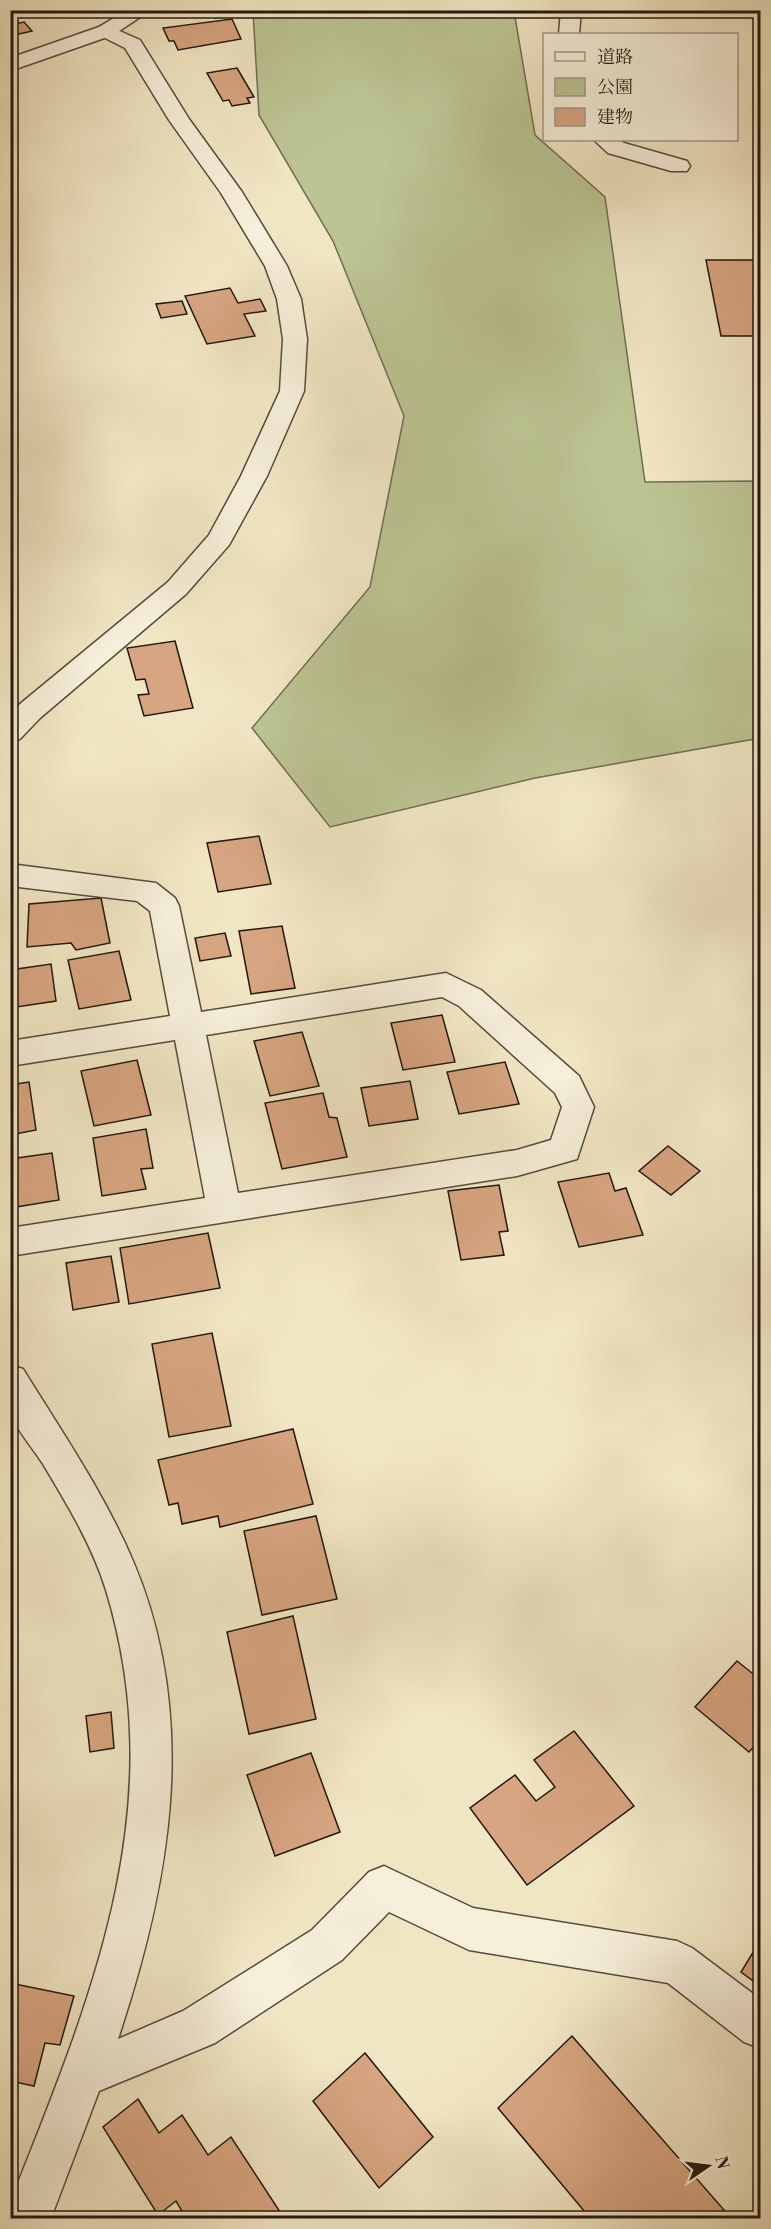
<svg xmlns="http://www.w3.org/2000/svg" width="771" height="2229" font-family="'Libre Bodoni','Noto Serif JP',serif">
  <style>
    .green { fill: #bcc493; stroke: #706e52; stroke-width: 1.5 }
    .building { fill: #d7a581; stroke: #231710; stroke-width: 1.5 }
    .lines { fill: none; stroke-linecap: round; stroke-linejoin: round }
    .minor-casing { stroke: #564b3d; stroke-width: 3 }
    .tertiary-casing { stroke: #564b3d; stroke-width: 3 }
    .minor { fill: #f6efd9; fill-rule: evenodd }
    .tertiary { fill: #f6efd9; fill-rule: evenodd }
  </style>
  <rect width="100%" height="100%" fill="#f1e6c4"/>
  <filter id="stains"><feTurbulence type="fractalNoise" baseFrequency=".00333" numOctaves="4"/><feColorMatrix values="0 0 0 0 .2 0 0 0 0 .09 0 0 0 0 .02 0 0 0 .5 -.17"/></filter>
  <radialGradient id="worn" r=".72"><stop offset=".6" stop-color="#630" stop-opacity="0"/><stop offset="1" stop-color="#630" stop-opacity=".3"/></radialGradient>
  <polygon class="green" points="253,11 514,11 535,135 605,197 645,482 760,481 760,738 535,778 330,827 252,728 370,587 404,416 333,241 259,115"/>
  <g class="building">
    <polygon points="211,10 251,10 252,13 215,18"/>
    <polygon points="232,19 241,39 178,50 174,41 169,41 163,28"/>
    <polygon points="24,22 32,31 10,36 10,25"/>
    <polygon points="237,68 254,97 247,98 250,103 232,106 229,100 223,101 207,73"/>
    <polygon points="706,260 760,260 760,336 721,336"/>
    <polygon points="230,288 238,303 260,299 266,311 244,314 255,336 207,344 185,296"/>
    <polygon points="182,301 187,314 161,318 156,304"/>
    <polygon points="175,641 193,708 144,716 138,695 149,694 145,679 136,680 127,648"/>
    <polygon points="259,836 271,884 218,892 207,843"/>
    <polygon points="101,898 110,943 76,950 71,943 27,947 29,904"/>
    <polygon points="282,926 295,988 251,994 239,931"/>
    <polygon points="225,933 231,956 200,961 195,938"/>
    <polygon points="119,951 131,1000 79,1009 68,960"/>
    <polygon points="51,964 56,1001 10,1008 10,970"/>
    <polygon points="442,1015 455,1062 403,1070 391,1023"/>
    <polygon points="302,1032 319,1086 270,1096 254,1041"/>
    <polygon points="137,1060 151,1115 94,1126 81,1071"/>
    <polygon points="505,1062 519,1104 459,1114 447,1072"/>
    <polygon points="410,1081 418,1119 369,1126 361,1088"/>
    <polygon points="29,1082 36,1130 10,1135 10,1085"/>
    <polygon points="323,1093 329,1117 337,1118 347,1157 282,1169 265,1103"/>
    <polygon points="146,1129 153,1168 141,1169 146,1189 102,1196 93,1138"/>
    <polygon points="668,1146 700,1171 671,1195 639,1171"/>
    <polygon points="52,1153 59,1200 10,1208 10,1159"/>
    <polygon points="609,1173 615,1191 626,1188 643,1235 579,1247 558,1182"/>
    <polygon points="499,1185 508,1231 499,1232 504,1255 461,1260 448,1191"/>
    <polygon points="208,1233 220,1288 129,1304 120,1248"/>
    <polygon points="111,1256 119,1302 73,1310 66,1263"/>
    <polygon points="212,1333 231,1426 169,1437 152,1344"/>
    <polygon points="293,1429 313,1504 220,1527 218,1516 182,1524 178,1503 169,1505 158,1460"/>
    <polygon points="316,1516 337,1599 262,1615 244,1531"/>
    <polygon points="293,1616 316,1719 249,1734 227,1632"/>
    <polygon points="737,1661 757,1677 760,1672 760,1740 749,1752 695,1707"/>
    <polygon points="111,1712 114,1748 90,1752 86,1716"/>
    <polygon points="574,1731 634,1806 527,1885 470,1808 515,1775 536,1801 555,1787 534,1760"/>
    <polygon points="311,1753 340,1832 275,1856 247,1775"/>
    <polygon points="760,1941 760,1986 741,1972"/>
    <polygon points="10,1983 74,1996 60,2045 45,2043 34,2086 10,2081"/>
    <polygon points="572,2036 731,2218 590,2218 498,2108"/>
    <polygon points="365,2053 433,2137 379,2188 313,2101"/>
    <polygon points="138,2099 159,2133 182,2115 208,2155 231,2137 284,2218 186,2218 176,2201 158,2215 103,2127"/>
  </g>
  <g class="lines">
    <defs>
      <g id="minor">
        <polygon points="561,10 581,10 579,34 559,34"/>
        <polygon points="106,25 140,40 189,119 242,192 287,266 301,299 307,339 304,391 267,476 229,545 186,594 40,718 20,739 10,741 10,714 20,704 168,582 209,535 241,476 280,391 283,339 277,299 265,266 221,193 169,120 125,48 99,35 96,31 99,27"/>
        <polygon points="594,140 618,140 624,143 687,161 690,166 687,171 671,171 608,153"/>
        <path d="M10 864 156 883 175 898 179 906 201 1012 446 973 481 990 579 1076 594 1107 577 1159 517 1176 10 1256V1228L205 1198 175 1040 10 1066V1041L170 1016 150 911 137 901 10 886ZM442 997 459 1006 555 1093 562 1107 551 1140 517 1150 238 1193 206 1035Z"/>
        <path d="M10 1365 23 1369C62 1432 104 1493 133 1561 200 1719 170 1883 118 2039L183 2011 312 1930 369 1872 384 1866 473 1908 677 1941 692 1948 760 1999V2048L744 2042 668 1983 469 1950 389 1912 342 1960 215 2043 99 2091 51 2218H10V2203C90 2001 173 1810 106 1590 92 1545 67 1504 43 1464 33 1448 18 1432 11 1414 6 1401 10 1379 10 1365Z"/>
      </g>
      <polygon id="tertiary" points="127,10 151,10 113,35 10,71 10,58 99,27"/>
    </defs>
    <use href="#minor" class="minor-casing"/>
    <use href="#tertiary" class="tertiary-casing"/>
    <use href="#minor" class="minor"/>
    <use href="#tertiary" class="tertiary"/>
  </g>
  <rect width="771" height="2229" fill="none" stroke="#f1e6c4" stroke-width="36"/>
  <rect x="12" y="12" width="747" height="2205" fill="none" stroke="#231710" stroke-width="3"/>
  <rect x="18" y="18" width="735" height="2193" fill="none" stroke="#231710" stroke-width="1.5"/>
  <rect x="543" y="33" width="195" height="108" fill="#f6efd9" stroke="#a29989" stroke-width="1.5"/>
  <rect x="555" y="52" width="30" height="9" fill="#f6efd9" stroke="#a29989" stroke-width="1.5"/>
  <text x="597" y="63" font-size="18" fill="#231710">道路</text>
  <rect x="555" y="78" width="30" height="18" fill="#bcc493" stroke="#a29989" stroke-width="1.5"/>
  <text x="597" y="93" font-size="18" fill="#231710">公園</text>
  <rect x="555" y="108" width="30" height="18" fill="#d7a581" stroke="#a29989" stroke-width="1.5"/>
  <text x="597" y="123" font-size="18" fill="#231710">建物</text>
  <g transform="translate(708 2166) rotate(76)" stroke="#f6efd9" stroke-width="4.5" paint-order="stroke">
  <path d="M0-4.5L10 22L0 15L-10 22Z" fill="#231710"/>
  <text y="-9" font-size="16" font-weight="bold" text-anchor="middle" fill="#231710">N</text>
  </g>
  <rect width="100%" height="100%" filter="url(#stains)"/>
  <rect width="100%" height="100%" fill="url(#worn)"/>
</svg>
